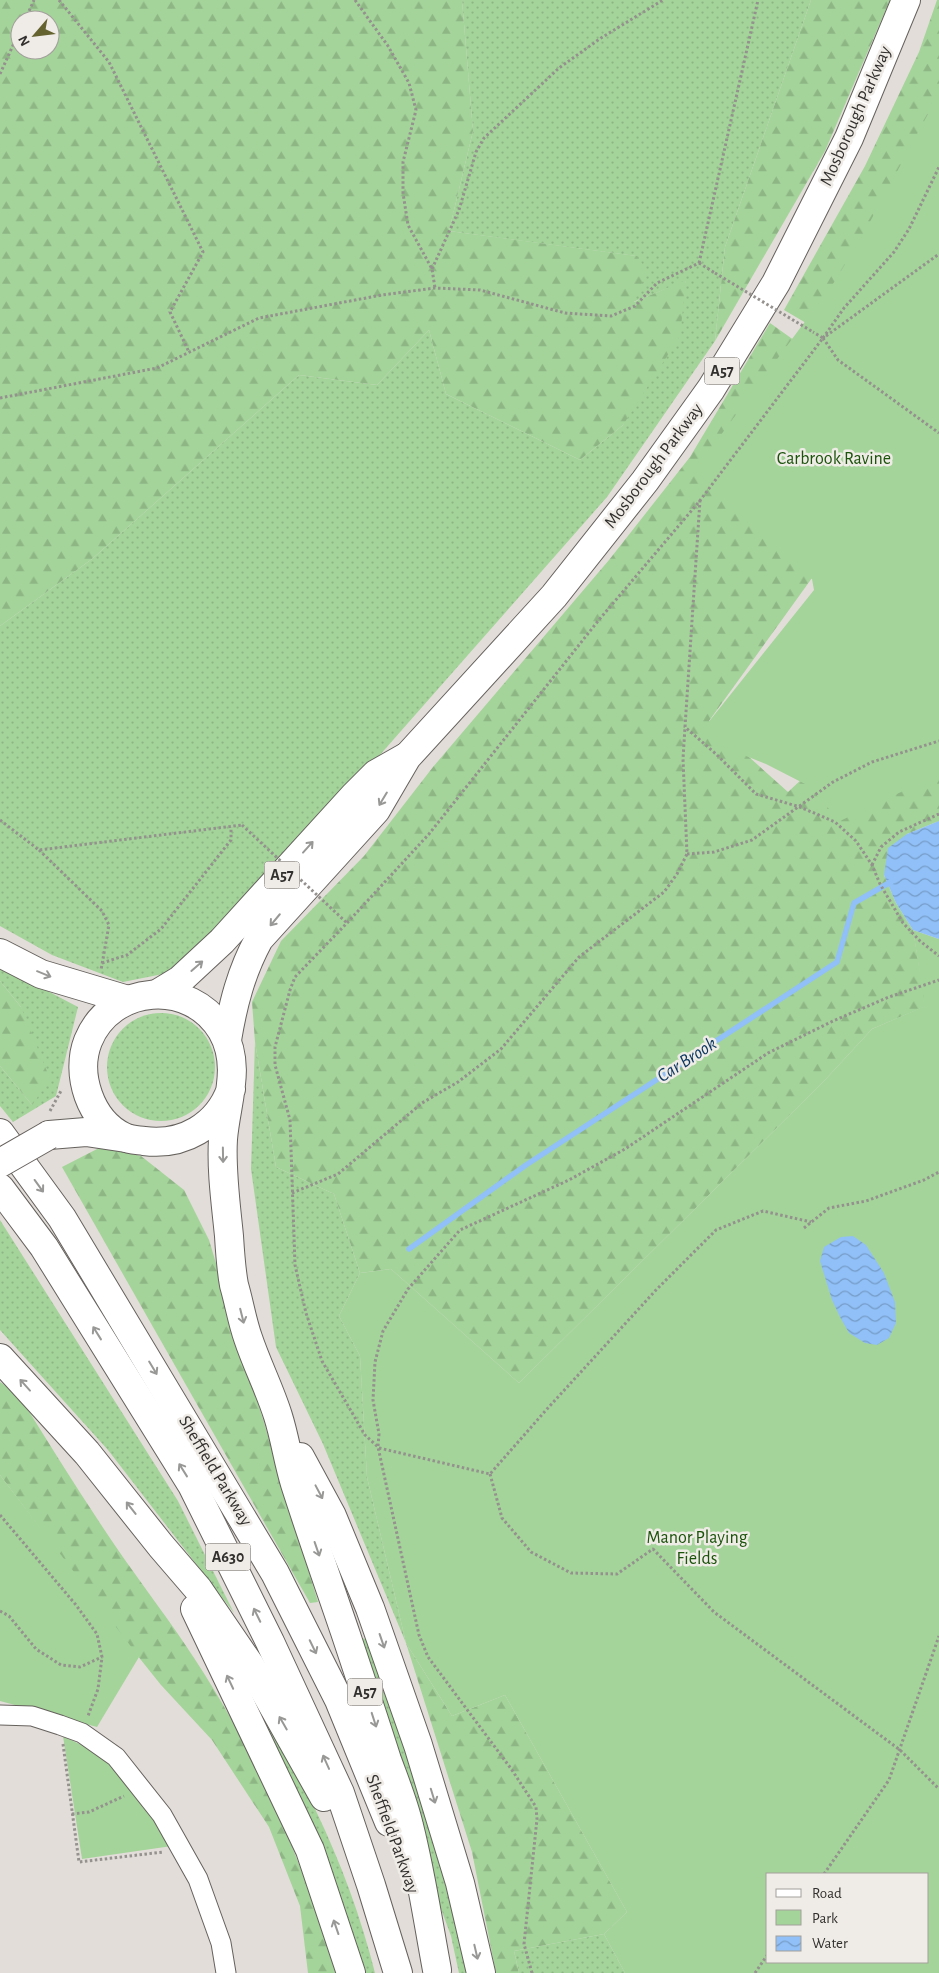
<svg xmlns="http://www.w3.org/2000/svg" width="939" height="1973" font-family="'Alegreya Sans',sans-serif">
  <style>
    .grass { fill: url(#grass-dots) }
    .forest { fill: url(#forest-firs); fill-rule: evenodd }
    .park { fill: #a4d49a; fill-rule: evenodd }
    .water { fill: url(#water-waves) }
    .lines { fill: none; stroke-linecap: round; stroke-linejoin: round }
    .stream { stroke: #90c0f7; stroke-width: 5.5 }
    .street-casing { stroke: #65615d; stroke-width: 21 }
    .highway-casing { stroke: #65615d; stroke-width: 30 }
    .path { stroke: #94918e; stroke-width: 3; stroke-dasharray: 2.5 2.5; stroke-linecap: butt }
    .street { stroke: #fff; stroke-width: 19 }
    .highway { stroke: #fff; stroke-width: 28 }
    .highway-bridge-casing { stroke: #65615d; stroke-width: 30; stroke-linecap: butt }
    .path-bridge { stroke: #94918e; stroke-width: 3; stroke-dasharray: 2.5 2.5; stroke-linecap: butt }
    .highway-bridge { stroke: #fff; stroke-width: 28 }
    .oneway { stroke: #989896 }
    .labels { text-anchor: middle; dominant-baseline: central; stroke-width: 5; stroke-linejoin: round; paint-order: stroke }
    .shield { fill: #efebe6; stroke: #6b6865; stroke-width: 1 }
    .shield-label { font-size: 16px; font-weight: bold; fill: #32302e }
    .street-label { font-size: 18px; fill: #32302e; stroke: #efebe6 }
    .park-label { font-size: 18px; fill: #1a530a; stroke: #efebe6 }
    .water-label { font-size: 19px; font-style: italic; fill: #09355f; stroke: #efebe6 }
  </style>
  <defs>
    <pattern id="grass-dots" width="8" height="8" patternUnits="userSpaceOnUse" patternTransform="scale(1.25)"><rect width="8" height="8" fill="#a4d49a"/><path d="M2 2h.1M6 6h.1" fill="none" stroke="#8eb685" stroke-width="1.8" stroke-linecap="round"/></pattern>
    <pattern id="forest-firs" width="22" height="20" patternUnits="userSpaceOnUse" patternTransform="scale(1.25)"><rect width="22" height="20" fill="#a4d49a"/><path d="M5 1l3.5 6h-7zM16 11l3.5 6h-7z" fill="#8eb685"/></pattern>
    <pattern id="water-waves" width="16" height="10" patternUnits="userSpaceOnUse" patternTransform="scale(1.25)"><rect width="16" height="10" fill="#90c0f7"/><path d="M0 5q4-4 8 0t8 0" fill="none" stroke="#769cc8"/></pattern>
  </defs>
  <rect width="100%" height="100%" fill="#e2ddd9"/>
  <g class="grass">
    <polygon points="462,0 811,0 725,247 715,341 607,497 305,840 221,931 163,974 123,982 52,955 0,926 0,626 92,559 299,375 377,385 429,330 446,394 580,460 623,425 686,281 633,302 636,256 449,231 473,131"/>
    <polygon points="0,966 78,1007 56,1096 13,1122 0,1106 0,1066 32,1105 21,1007 0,981"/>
    <circle cx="161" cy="1067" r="54"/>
    <polygon points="255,1042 276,1167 334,1194 360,1273 339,1316 360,1356 367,1477 406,1643 323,1444 276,1347 251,1169"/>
    <polygon points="0,1220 178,1501 234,1613 108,1450 0,1330"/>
    <polygon points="361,1638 366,1639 422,1799 453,1907 469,1973 459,1973 451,1936 436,1895"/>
    <path d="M263 1718 266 1720C283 1751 301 1780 316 1811 341 1863 361 1917 375 1973H363L259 1721Z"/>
    <polygon points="604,1934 625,1973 519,1973 514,1951"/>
  </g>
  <g class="forest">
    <path d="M0 0H462L473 131 449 231 637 256 647 271 634 302 686 280 680 336 623 425 580 460 446 394 429 330 377 385 299 375 92 559 0 626ZM20 20H50V50H20Z"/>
    <polygon points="811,0 890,0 825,151 715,341 725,247"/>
    <polygon points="937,0 939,0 939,160 823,333 784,310 865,166 919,52"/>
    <polygon points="770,323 805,348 812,578 709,721 788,792 877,709 939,752 939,821 907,834 884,875 896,903 913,930 926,1006 872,1029 824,1081 519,1383 391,1269 360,1273 334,1194 276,1167 255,1042 252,1002 281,941 364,856 433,767 609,560 690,457"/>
    <polygon points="0,981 21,1007 50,1079 32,1105 0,1066"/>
    <polygon points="101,1147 141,1156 184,1190 209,1240 318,1602 310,1603 62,1167"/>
    <path d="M0 1382 18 1394C50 1445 82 1497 116 1547 142 1585 171 1622 196 1661 259 1757 303 1864 337 1973H308L300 1906 269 1827 212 1740 161 1685 109 1620 0 1475Z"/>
    <polygon points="406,1643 452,1716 505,1695 627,1912 604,1934 514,1951 519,1973 496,1973 472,1852"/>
  </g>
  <g class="park">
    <polygon points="939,85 939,774 840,821 807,785 766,764 716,744 707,737 703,729 814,590 812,579 767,543 714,486 692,469 715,443 835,281 865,231 928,114"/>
    <path d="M913 930 939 939V1973H625L604 1934 627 1912 505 1695 452 1716 406 1643 367 1477 360 1356 339 1316 360 1273 391 1269 519 1383 824 1081 872 1029 925 1006ZM768 1874H928V1962H768Z"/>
    <polygon points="0,1475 139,1657 97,1727 0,1701"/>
    <polygon points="63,1736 108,1758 143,1799 172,1846 82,1859"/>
  </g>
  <g class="water">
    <polygon points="939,821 939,939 913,930 896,903 884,875 888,848 907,834"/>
    <polygon points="853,1236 866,1245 884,1273 895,1302 896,1323 889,1338 877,1345 865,1343 849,1333 840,1317 832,1300 820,1261 824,1247 841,1237"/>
  </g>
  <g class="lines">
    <polyline class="stream" points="409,1249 526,1165 837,962 854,903 894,880"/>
    <defs>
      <polyline id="street" points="0,1715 32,1716 60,1725 82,1733 116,1757 162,1815 198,1879 221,1943 226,1973"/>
      <g id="highway">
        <polyline points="0,953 41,974 128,1000"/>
        <polyline points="157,994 180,980 222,941 354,796 376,774 406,757"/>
        <path d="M227 1040C233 1004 241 972 259 939L376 810 407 757 554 596 645 481 711 389 776 283 849 138 906 0"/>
        <path d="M231 1089C218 1126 183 1146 144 1141 137 1140 130 1140 124 1137 90 1121 75 1074 88 1041 111 984 191 978 222 1031 242 1066 226 1102 223 1139 221 1171 226 1205 229 1236 230 1252 231 1269 234 1285 239 1302 242 1321 248 1338 257 1365 270 1390 278 1416 285 1438 288 1461 295 1484 311 1534 329 1585 346 1635 360 1677 374 1719 387 1760 395 1782 404 1804 409 1826 421 1873 428 1922 437 1970"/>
        <polyline points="0,1133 62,1218 275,1573 339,1700 389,1822"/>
        <polyline points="49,1135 86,1132 126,1138"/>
        <polyline points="0,1188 44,1247 192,1485 270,1642 340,1793 371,1885 398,1973"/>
        <polyline points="0,1358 87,1453 161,1546 198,1589 250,1665 324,1797"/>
        <polyline points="300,1457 332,1516 370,1608 418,1745 460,1883 481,1973"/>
        <polyline points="195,1609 310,1850 351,1973"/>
      </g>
    </defs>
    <use href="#street" class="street-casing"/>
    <use href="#highway" class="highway-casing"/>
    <g class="path">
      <polyline points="59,0 109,62 203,252 170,312 189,352"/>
      <polyline points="355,0 388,46 409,83 416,110 403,162 403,193 408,225 432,269 435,288"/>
      <polyline points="25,20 34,0"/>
      <polyline points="0,74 20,30"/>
      <polyline points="699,263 758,0"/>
      <polyline points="699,263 715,273"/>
      <polyline points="432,269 459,210 476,152 484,138 559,68 601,38 663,0"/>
      <polyline points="826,336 939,254"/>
      <polyline points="823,338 844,308 894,252 909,229 939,167"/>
      <polyline points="823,338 838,360 939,433"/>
      <polyline points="0,398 157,368 259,318 382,295 435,288 480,290 565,313 611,316 635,306 657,283 699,263"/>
      <polyline points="700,500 685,727 716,754 756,794 800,807 835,822 856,841 872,865 880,884 903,923 920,941 939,956"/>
      <polyline points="0,820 39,850 242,825"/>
      <polyline points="39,850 102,911 109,925 101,970"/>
      <polyline points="687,854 714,852 752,840 833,782 872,762 939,741"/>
      <polyline points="872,865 881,847 899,832 939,814"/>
      <polyline points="102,963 127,955 161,929 231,840 231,827"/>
      <polyline points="50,1111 62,1089"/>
      <polyline points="292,1193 338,1174 422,1103 458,1082 501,1049 579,957 664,892 677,874 687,854 683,759 685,727"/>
      <polyline points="804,1228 829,1208 866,1201 924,1180 939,1172"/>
      <polyline points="378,1446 379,1434 373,1400 375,1362 383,1331 408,1289 460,1230 569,1180 625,1149 768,1053 833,1021 889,997 939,980"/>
      <polyline points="379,1448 490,1474 547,1409 656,1290 716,1230 763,1211 811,1222"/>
      <polyline points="490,1474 502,1518 531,1552 571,1573 617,1574 653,1549 714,1612 900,1750 939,1789"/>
      <polyline points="0,1515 76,1605 97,1634 102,1657 98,1689 88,1716"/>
      <polyline points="0,1611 9,1616 36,1649 61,1665 80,1667 102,1657"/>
      <polyline points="63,1744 79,1862 163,1852"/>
      <polyline points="72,1814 89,1812 124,1796"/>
      <polyline points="824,1874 889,1780 939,1636"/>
      <polyline points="532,1973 524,1944 537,1819 536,1807 512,1770 428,1657 419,1635 378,1447 365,1435 322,1361 306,1313 295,1265 290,1120 275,1065 275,1047 290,990 295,977 347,923 429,834 598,621 698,503 823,338 813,332"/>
      <polyline points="755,1973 768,1954"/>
    </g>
    <use href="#street" class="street"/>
    <use href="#highway" class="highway"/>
    <defs>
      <polyline id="highway-bridge" points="0,1163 49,1135"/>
    </defs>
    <use href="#highway-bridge" class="highway-bridge-casing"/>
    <g class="path-bridge">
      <polyline points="715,273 813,332"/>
      <polyline points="242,825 347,923"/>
    </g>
    <use href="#highway-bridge" class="highway-bridge"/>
  </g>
  <defs><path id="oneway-shaft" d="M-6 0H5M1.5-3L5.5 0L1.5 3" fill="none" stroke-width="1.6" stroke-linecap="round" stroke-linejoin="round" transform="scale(1.25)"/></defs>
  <g class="oneway">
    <use href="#oneway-shaft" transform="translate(383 799) rotate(121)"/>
    <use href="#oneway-shaft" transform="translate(308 847) rotate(-48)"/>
    <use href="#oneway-shaft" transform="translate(275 920) rotate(130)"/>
    <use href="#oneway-shaft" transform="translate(197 966) rotate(-41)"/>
    <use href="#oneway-shaft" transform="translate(44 974) rotate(22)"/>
    <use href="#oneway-shaft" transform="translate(223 1155) rotate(89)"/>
    <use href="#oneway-shaft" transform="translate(39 1186) rotate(54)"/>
    <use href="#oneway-shaft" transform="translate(242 1316) rotate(76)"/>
    <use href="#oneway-shaft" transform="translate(97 1333) rotate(-122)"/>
    <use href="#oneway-shaft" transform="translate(153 1368) rotate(59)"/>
    <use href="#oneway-shaft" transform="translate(25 1385) rotate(-132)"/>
    <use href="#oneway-shaft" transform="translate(183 1470) rotate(-122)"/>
    <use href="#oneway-shaft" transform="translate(319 1492) rotate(62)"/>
    <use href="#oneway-shaft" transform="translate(131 1508) rotate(-128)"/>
    <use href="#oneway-shaft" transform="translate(317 1549) rotate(71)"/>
    <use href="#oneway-shaft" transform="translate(257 1615) rotate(-116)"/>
    <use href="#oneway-shaft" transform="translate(382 1641) rotate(71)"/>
    <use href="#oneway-shaft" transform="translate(313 1647) rotate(64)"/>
    <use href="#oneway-shaft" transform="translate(230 1682) rotate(-115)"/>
    <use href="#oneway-shaft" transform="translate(374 1720) rotate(72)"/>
    <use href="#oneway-shaft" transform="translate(283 1723) rotate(-120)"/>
    <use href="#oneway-shaft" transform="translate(326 1762) rotate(-114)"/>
    <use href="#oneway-shaft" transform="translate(433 1796) rotate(73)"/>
    <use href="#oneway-shaft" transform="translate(336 1927) rotate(-109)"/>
    <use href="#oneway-shaft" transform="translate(476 1952) rotate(77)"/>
  </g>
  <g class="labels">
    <g class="shield">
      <rect x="704.5" y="357.5" width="35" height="27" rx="4"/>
      <rect x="264.5" y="861.5" width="35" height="27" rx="4"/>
      <rect x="205.5" y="1543.5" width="45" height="27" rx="4"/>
      <rect x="347.5" y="1678.5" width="35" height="27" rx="4"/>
    </g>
    <g class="shield-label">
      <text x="722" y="371">A57</text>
      <text x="282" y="875">A57</text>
      <text x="228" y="1557">A630</text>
      <text x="365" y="1692">A57</text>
    </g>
    <g class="street-label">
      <text transform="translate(856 116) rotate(-66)">Mosborough Parkway</text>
      <text transform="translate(654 466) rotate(-53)">Mosborough Parkway</text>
      <text transform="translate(215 1471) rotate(59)">Sheffield Parkway</text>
      <text transform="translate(392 1834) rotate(70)">Sheffield Parkway</text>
    </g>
    <g class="park-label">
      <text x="834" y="459">Carbrook Ravine</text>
      <text x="697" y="1538">Manor Playing<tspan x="697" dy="21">Fields</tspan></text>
    </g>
    <g class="water-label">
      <text transform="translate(687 1060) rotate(-33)">Car Brook</text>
    </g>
  </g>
  <rect x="766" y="1873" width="162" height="90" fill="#efebe6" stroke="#a3a09c"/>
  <rect x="776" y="1889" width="25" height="8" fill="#ffffff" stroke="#a3a09c"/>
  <text x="812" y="1898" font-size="15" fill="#32302e">Road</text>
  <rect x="776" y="1910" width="25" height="15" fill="#a4d49a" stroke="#a3a09c"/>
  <text x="812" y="1923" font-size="15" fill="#32302e">Park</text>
  <rect x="776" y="1936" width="25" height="15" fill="url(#water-waves)" stroke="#a3a09c"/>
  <text x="812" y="1948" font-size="15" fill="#32302e">Water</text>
  <g transform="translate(35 35) rotate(242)"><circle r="24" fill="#efebe6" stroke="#a3a09c"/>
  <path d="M0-4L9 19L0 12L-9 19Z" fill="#64632f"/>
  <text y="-8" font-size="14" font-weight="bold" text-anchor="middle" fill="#32302e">N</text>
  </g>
</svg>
